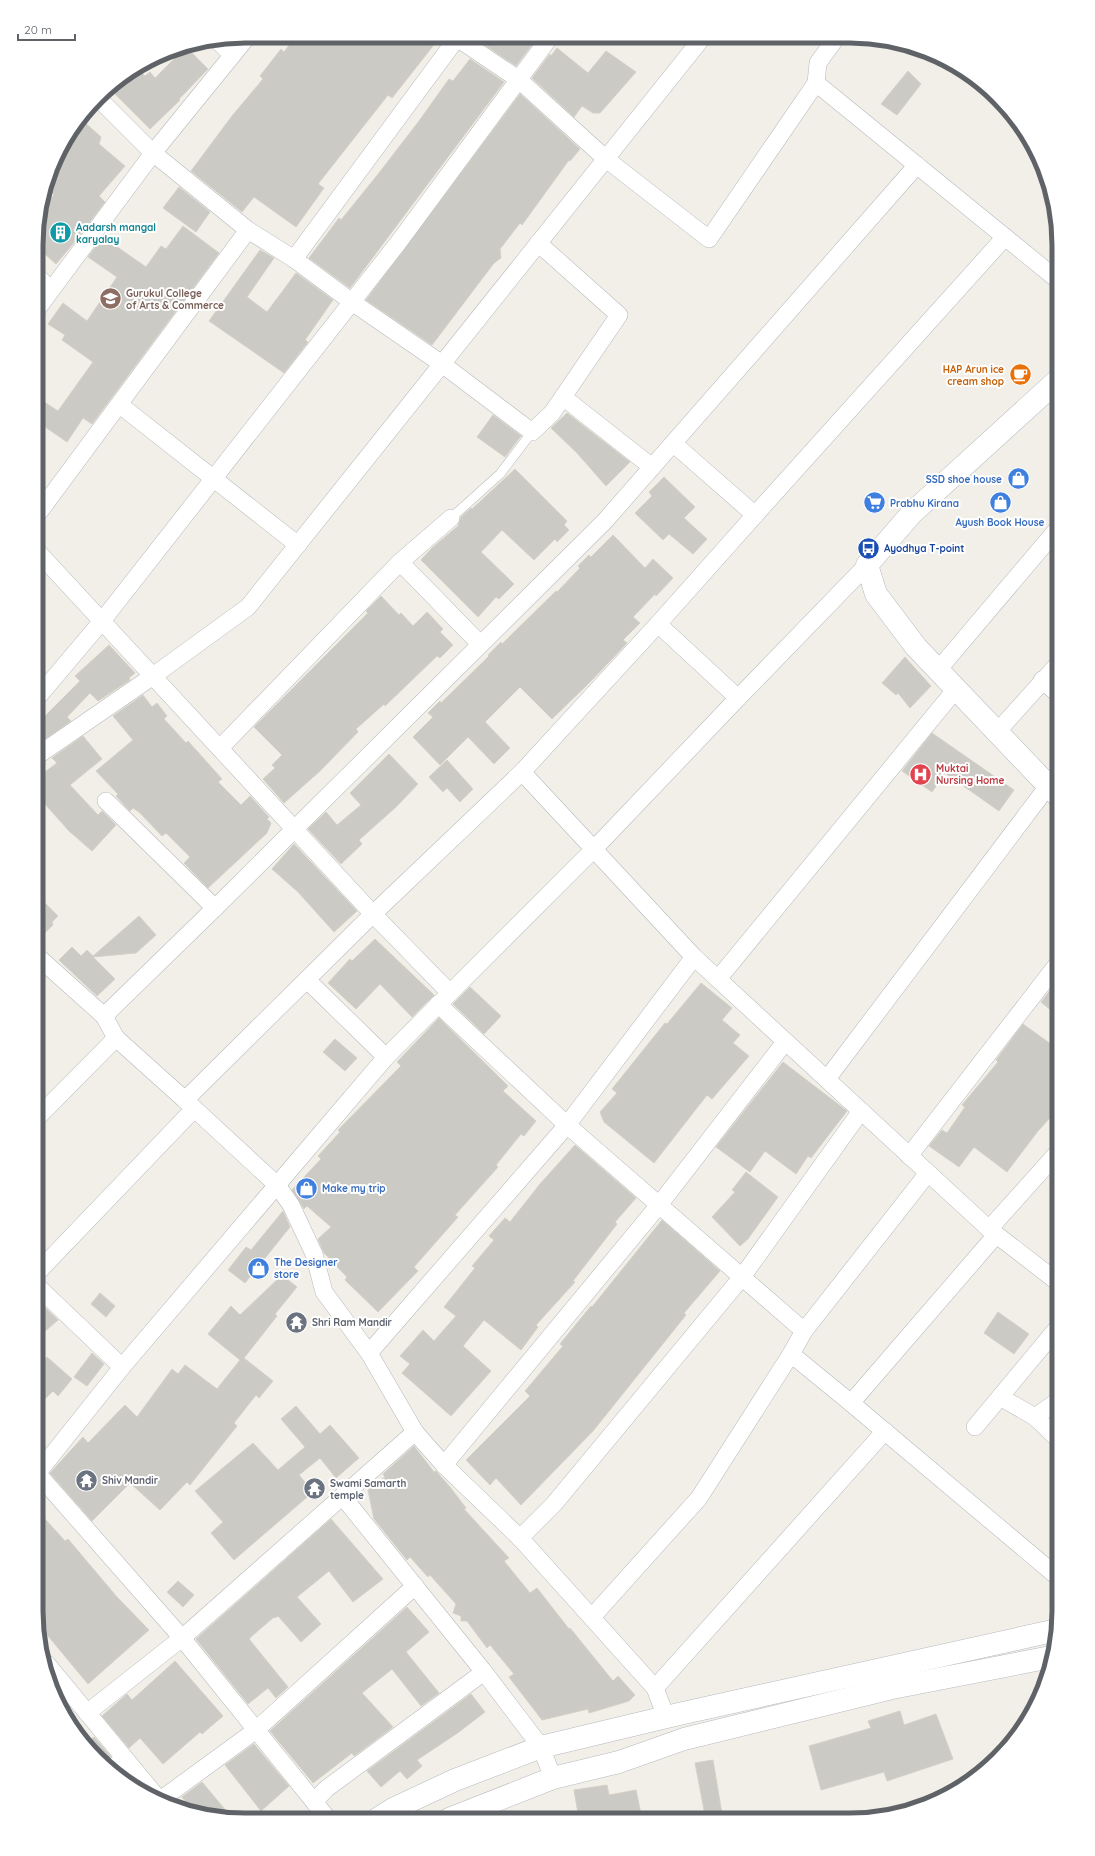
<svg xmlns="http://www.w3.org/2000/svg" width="1095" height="1856" font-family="Quicksand,sans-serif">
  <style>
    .building { fill: #cccac5; stroke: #d6d1c6 }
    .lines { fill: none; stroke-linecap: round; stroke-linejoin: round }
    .lane-casing { stroke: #b5b8bc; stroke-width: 10 }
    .street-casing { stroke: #b5b8bc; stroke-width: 18 }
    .secondary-casing { stroke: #b6babf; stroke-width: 23 }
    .lane { stroke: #fff; stroke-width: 9 }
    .street { stroke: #fff; stroke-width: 17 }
    .secondary { stroke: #fff; stroke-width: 22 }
    .labels { text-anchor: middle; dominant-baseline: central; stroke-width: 4; stroke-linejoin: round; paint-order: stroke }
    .culture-label { font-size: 10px; font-weight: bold; fill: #0d838f; stroke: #fff; text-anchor: start }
    .education-label { font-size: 10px; font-weight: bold; fill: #785e54; stroke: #fff; text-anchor: start }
    .food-label { font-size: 10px; font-weight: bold; fill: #c56008; stroke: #fff; text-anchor: end }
    .shop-label { font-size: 10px; font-weight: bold; fill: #366cbe; stroke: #fff; text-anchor: start }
    .transit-label { font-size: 10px; font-weight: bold; fill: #164399; stroke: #fff; text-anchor: start }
    .health-label { font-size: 10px; font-weight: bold; fill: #be3a42; stroke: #fff; text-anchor: start }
    .worship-label { font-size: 10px; font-weight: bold; fill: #5b616d; stroke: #fff; text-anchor: start }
    .rim { fill: none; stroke: #5f6368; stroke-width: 5 }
  </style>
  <rect width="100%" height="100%" fill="#f1efe8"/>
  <g class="building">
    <polygon points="296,36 440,37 392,98 388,95 318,184 324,188 296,227 254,197 242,212 191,171 232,116 263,79 260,76 281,49 284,52"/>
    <polygon points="487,37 527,37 534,42 516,66 482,43"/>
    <polygon points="557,48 588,73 606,51 636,72 600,113 593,113 582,106 574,117 532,78 550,54 551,56"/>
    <polygon points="190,51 208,69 179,99 180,100 150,129 108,87 138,69 145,76 150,72 155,78 181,52"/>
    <polygon points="470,59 504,82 350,288 309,258 339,218 341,220 379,173 419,121 449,79 453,81"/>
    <polygon points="908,71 921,84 897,115 881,104"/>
    <polygon points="520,94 580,149 570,161 569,160 522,225 520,223 500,249 501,258 494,263 432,345 366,300"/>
    <polygon points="82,120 101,137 99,144 125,166 99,196 105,202 72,245 56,264 38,248 38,218 40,212 54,195 47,188 58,152"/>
    <polygon points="179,187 210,212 196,232 163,208"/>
    <polygon points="183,226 219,253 92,424 83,418 67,442 38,422 38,398 58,411 93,362 62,340 65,335 48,324 63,303 87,321 117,277 88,257 103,237 146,267 161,246 166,249"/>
    <polygon points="260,250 274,258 247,297 267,312 296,273 333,300 305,340 308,342 284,373 209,321"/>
    <polygon points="567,413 630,462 606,486 577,453 551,428"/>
    <polygon points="493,415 521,436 505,457 477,437"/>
    <polygon points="515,469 567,521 564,525 569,530 557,542 555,539 534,560 502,530 481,552 514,584 499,599 496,597 478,617 421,560 432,548 458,526 461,517 471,508 472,509"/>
    <polygon points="664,477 695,507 684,518 707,539 693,554 669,534 663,540 635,513 652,496 649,492"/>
    <polygon points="613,535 645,568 653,559 673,578 656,596 655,594 633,617 640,623 623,640 627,643 591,681 552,719 520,687 485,722 510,748 494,764 468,737 440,765 413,737 433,717 428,713 440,701 441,703 489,656 488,655 501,642 502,644 556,591 557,592 580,568 578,566 589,555 591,557"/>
    <polygon points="381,596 399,615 401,613 413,626 427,612 443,629 440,632 453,645 440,658 437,656 385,706 384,704 356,729 358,732 320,771 284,803 263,779 275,768 272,765 282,755 254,727 368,613 366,611"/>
    <polygon points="109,645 135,673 129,678 130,680 98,701 90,693 67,717 71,721 38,744 37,724 80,681 75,676"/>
    <polygon points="905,657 931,686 910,708 898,693 896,695 882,683"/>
    <polygon points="143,695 152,707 157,703 167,716 164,719 186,743 188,741 222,779 218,782 241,805 250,796 269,817 267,819 271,823 267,833 208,888 184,863 190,857 166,833 162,836 139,812 133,808 130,811 116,796 118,794 96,771 133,740 113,716"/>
    <polygon points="932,733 1014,790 999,811 945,773 932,792 902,771"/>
    <polygon points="83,736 102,759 70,785 98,815 102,811 116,825 92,851 69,831 37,795 37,778 57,763 52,758"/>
    <polygon points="389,754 418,784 396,807 359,840 362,844 341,864 308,829 326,812 337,825 361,805 350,793"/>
    <polygon points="447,760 473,789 460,802 447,788 443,792 429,777"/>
    <polygon points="294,844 357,911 334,932 298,892 272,869"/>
    <polygon points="37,887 42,900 58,916 52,922 53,925 37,940"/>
    <polygon points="139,916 156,935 136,953 93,957 115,979 97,996 59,960 72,947 81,956 87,950 93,956"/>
    <polygon points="375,939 434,995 412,1017 380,984 356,1009 328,983 350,959 352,961"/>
    <polygon points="1059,979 1059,1017 1041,1002"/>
    <polygon points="701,983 732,1008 722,1020 740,1035 733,1043 749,1056 712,1099 707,1095 654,1163 604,1122 600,1112 617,1093 612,1089 665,1023 667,1024"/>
    <polygon points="470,987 501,1016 484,1034 453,1004"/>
    <polygon points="439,1018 508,1086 503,1091 536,1121 524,1136 521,1134 496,1165 498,1167 455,1215 458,1217 414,1267 418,1271 378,1312 345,1280 347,1277 324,1253 318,1239 331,1227 307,1206 304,1209 292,1190 321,1159 318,1156 340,1132 338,1130 401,1066 397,1062"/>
    <polygon points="1023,1024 1059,1050 1059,1108 1038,1131 1007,1172 974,1147 959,1167 929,1146 942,1130 947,1133 965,1107 962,1105 998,1062 996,1060"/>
    <polygon points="335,1039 357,1058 345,1071 323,1052"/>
    <polygon points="783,1062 847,1111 811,1158 808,1156 796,1174 765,1151 750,1172 716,1147"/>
    <polygon points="575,1145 636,1198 615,1222 617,1224 573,1281 575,1282 536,1325 538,1327 521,1350 484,1320 463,1346 491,1371 451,1416 402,1373 410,1364 400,1356 423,1330 434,1341 456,1316 444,1307 475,1268 472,1266 494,1240 489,1236 505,1218 510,1222 540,1184"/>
    <polygon points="746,1172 778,1197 748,1239 740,1246 712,1217 735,1192 732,1190"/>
    <polygon points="283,1211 290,1227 245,1283 228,1270 246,1247 251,1250"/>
    <polygon points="662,1220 720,1271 684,1313 686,1315 593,1431 521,1505 496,1478 490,1485 466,1460 530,1396 525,1391 563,1346 560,1344 591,1306 592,1307"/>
    <polygon points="282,1275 297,1287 275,1314 277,1316 244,1358 273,1381 259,1398 256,1395 234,1423 237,1426 190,1485 187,1482 160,1510 130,1483 92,1521 50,1473 83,1437 88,1443 125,1405 137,1417 172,1369 178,1374 185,1365 217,1389 240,1360 208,1334 231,1306 240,1315"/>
    <polygon points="100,1293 115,1306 106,1317 91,1304"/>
    <polygon points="36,1299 58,1320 36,1339"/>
    <polygon points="998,1312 1029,1334 1014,1354 984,1333"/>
    <polygon points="92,1353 104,1364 87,1386 74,1377"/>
    <polygon points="47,1357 72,1379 58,1396 53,1391 36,1408 36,1369"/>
    <polygon points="296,1406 320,1434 330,1425 359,1458 336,1478 320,1458 299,1475 313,1492 234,1560 211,1533 223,1522 195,1491 253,1443 278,1470 305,1447 281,1419"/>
    <polygon points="414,1446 434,1472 436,1471 450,1487 466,1508 464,1509 509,1558 504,1561 530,1593 537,1588 569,1629 570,1628 613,1681 618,1676 635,1695 629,1701 589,1713 588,1709 542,1720 509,1677 514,1674 490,1645 487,1648 467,1621 461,1621 461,1616 453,1613 456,1604 430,1575 428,1577 410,1557 407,1560 374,1519 368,1490 385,1477 383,1474"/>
    <polygon points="36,1509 65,1541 68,1539 117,1597 149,1630 88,1684 39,1625 36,1611"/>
    <polygon points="331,1519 383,1579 353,1602 329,1571 297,1597 321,1624 301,1642 278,1616 275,1618 274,1617 252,1636 249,1639 288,1687 276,1698 268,1688 248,1704 196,1639"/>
    <polygon points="178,1581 194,1595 183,1607 167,1592"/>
    <polygon points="407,1607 429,1632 406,1652 439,1693 421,1706 392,1669 362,1693 393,1727 354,1756 352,1753 313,1783 270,1731"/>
    <polygon points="175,1661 223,1716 202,1734 200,1732 163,1764 140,1738 129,1748 102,1716 127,1694 132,1700"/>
    <polygon points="471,1694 485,1712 459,1732 417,1760 422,1766 407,1779 400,1771 381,1787 367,1771"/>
    <polygon points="900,1711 904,1725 936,1714 953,1759 887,1781 884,1772 821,1790 809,1746 871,1728 868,1721"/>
    <polygon points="94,1737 111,1757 104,1763 85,1744"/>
    <polygon points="254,1744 289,1786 261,1811 225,1765"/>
    <polygon points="713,1760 723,1820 706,1820 695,1763"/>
    <polygon points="202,1782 232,1818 218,1818 194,1812 182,1797"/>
    <polygon points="607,1785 609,1795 636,1790 642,1819 579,1819 574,1790"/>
  </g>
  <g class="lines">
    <defs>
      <polyline id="lane" points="451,518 500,474 532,432"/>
      <g id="street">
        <polyline points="218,41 232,55"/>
        <polyline points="816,83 818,63 836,38"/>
        <polyline points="99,99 153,153 248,230"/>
        <polyline points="294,259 352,302 442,364 532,432 552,413 619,315 538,243"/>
        <polyline points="38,277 51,290"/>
        <polyline points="38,308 153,153 248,36"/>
        <polyline points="563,397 652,467"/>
        <polyline points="120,405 298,545"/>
        <polyline points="674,444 755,515 1005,237"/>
        <polyline points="37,515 248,230 294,259 457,38 518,79 606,159 709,239 816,83 1059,281"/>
        <polyline points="400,562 451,518"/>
        <polyline points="658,624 738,698"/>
        <polyline points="938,670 1059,527"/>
        <polyline points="1042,680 1059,695"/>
        <polyline points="37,698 102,621 398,243 550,37"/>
        <polyline points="997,732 1059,663"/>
        <polyline points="220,748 400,562 480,644"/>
        <polyline points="37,756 153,676 248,607 703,37"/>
        <polyline points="522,772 694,957 989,1229"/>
        <polyline points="106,801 215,908"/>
        <polyline points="37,956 104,1016 215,908 604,522 917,165"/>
        <polyline points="718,979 956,689"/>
        <polyline points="307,980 386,1057"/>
        <polyline points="450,993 594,849 738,698 867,565"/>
        <polyline points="438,1004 567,1125 804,1331 791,1354 851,1403"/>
        <polyline points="116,1038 185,1100"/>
        <polyline points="827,1079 1048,786"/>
        <polyline points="37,1118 116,1038 104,1016"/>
        <polyline points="909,1156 1059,962"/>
        <polyline points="996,1235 851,1403 1059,1578"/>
        <polyline points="36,1274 194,1109"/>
        <polyline points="1059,1283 989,1229 1059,1151"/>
        <polyline points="36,1285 122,1367"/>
        <polyline points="804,1331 928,1173"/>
        <polyline points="369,1353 324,1292 314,1254 291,1205 277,1185 185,1100 373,914 522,772 658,624 755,515"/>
        <polyline points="1035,1417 1000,1397 1059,1326"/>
        <polyline points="975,1427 1000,1397"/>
        <polyline points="415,1432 369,1353 567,1125 694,957"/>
        <polyline points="1059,1440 1035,1417 1059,1400"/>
        <polyline points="444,1465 659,1205 785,1042"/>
        <polyline points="38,1474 182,1638 328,1819"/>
        <polyline points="36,1475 122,1367 386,1057 450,993 373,914 37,551"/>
        <polyline points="343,1497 484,1672 541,1747 553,1778"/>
        <polyline points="520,1538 655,1688 666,1717"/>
        <polyline points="592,1617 699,1498 791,1354"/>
        <polyline points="46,1663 161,1802"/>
        <polyline points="655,1688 885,1431"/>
        <polyline points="87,1713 182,1638 415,1432 444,1465 520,1538 554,1504 742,1277 861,1111"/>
        <polyline points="111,1770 124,1758"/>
        <polyline points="159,1801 256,1730 415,1586"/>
        <polyline points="314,1802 326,1789 484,1672"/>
      </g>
      <g id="secondary">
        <polyline points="1059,797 916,647 876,594 867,565 912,513 1059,379"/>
        <polyline points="377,1819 393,1809 455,1780 541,1747 679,1714 1057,1630"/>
        <polyline points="449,1819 553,1778 619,1762 684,1739 892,1688 1051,1657"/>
      </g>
    </defs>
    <use href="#lane" class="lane-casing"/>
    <use href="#street" class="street-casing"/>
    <use href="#secondary" class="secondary-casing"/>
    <use href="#lane" class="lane"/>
    <use href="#street" class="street"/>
    <use href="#secondary" class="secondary"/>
  </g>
  <defs>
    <symbol id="building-disc" viewBox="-11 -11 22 22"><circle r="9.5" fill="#0f9aa8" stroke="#fff"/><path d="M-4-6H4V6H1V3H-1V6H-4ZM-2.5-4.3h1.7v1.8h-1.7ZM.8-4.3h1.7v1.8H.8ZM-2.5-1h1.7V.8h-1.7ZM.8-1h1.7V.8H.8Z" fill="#fff"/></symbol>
    <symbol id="university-disc" viewBox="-11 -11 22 22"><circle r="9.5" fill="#8d6e63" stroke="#fff"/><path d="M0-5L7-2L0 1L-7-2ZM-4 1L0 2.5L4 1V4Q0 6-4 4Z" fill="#fff"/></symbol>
    <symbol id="cafe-disc" viewBox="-11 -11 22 22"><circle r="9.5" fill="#e8710a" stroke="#fff"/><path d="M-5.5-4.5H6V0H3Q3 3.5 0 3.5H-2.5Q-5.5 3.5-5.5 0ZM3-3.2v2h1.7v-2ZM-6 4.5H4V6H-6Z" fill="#fff"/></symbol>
    <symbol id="shop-disc" viewBox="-11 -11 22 22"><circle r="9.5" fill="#3f7fe0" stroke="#fff"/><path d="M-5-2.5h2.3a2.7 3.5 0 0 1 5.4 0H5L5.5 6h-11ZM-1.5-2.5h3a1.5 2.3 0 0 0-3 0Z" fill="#fff"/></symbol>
    <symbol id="supermarket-disc" viewBox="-11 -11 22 22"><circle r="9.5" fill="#3f7fe0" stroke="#fff"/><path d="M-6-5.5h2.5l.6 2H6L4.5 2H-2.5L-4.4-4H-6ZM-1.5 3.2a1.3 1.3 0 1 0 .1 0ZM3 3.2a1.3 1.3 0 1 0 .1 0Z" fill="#fff"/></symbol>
    <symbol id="bus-disc" viewBox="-11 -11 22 22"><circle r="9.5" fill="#1a4fb4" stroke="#fff"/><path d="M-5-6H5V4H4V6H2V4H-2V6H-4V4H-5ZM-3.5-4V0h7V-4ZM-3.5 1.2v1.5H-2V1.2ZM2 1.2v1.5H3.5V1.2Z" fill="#fff"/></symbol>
    <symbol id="hospital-disc" viewBox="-11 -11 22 22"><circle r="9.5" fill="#e0444e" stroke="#fff"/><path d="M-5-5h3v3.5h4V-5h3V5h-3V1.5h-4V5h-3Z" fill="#fff"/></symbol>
    <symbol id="temple-disc" viewBox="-11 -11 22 22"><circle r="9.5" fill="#6b7280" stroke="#fff"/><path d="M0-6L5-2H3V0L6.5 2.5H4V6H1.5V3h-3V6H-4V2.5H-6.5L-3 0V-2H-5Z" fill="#fff"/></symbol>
  </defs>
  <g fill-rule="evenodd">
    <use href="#building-disc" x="48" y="220" width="25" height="25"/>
    <use href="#university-disc" x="98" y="286" width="25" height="25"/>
    <use href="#cafe-disc" x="1008" y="362" width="25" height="25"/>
    <use href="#shop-disc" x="1006" y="466" width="25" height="25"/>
    <use href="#shop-disc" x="988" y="490" width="25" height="25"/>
    <use href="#supermarket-disc" x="862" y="490" width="25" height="25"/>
    <use href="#bus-disc" x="856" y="536" width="25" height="25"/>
    <use href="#hospital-disc" x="908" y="762" width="25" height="25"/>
    <use href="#shop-disc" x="294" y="1176" width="25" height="25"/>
    <use href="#shop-disc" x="246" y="1256" width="25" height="25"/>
    <use href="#temple-disc" x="284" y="1310" width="25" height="25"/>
    <use href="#temple-disc" x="74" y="1468" width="25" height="25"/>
    <use href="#temple-disc" x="302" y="1476" width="25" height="25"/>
  </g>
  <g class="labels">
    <g class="culture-label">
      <text x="76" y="227">Aadarsh mangal<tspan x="76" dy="12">karyalay</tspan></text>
    </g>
    <g class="education-label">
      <text x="126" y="293">Gurukul College<tspan x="126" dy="12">of Arts &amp; Commerce</tspan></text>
    </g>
    <g class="food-label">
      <text x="1004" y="369">HAP Arun ice<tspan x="1004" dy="12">cream shop</tspan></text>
    </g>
    <g class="shop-label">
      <text x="1002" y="479" text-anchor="end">SSD shoe house</text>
      <text x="890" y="503">Prabhu Kirana</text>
      <text x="1000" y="522" text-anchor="middle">Ayush Book House</text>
      <text x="322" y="1188">Make my trip</text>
      <text x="274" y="1262">The Designer<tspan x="274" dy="12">store</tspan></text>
    </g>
    <g class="transit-label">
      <text x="884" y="548">Ayodhya T-point</text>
    </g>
    <g class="health-label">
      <text x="936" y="768">Muktai<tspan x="936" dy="12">Nursing Home</tspan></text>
    </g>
    <g class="worship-label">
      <text x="312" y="1322">Shri Ram Mandir</text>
      <text x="102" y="1480">Shiv Mandir</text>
      <text x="330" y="1483">Swami Samarth<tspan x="330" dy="12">temple</tspan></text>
    </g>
  </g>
  <path d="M0 0H1095V1856H0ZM245 43H850A202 202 0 0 1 1052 245V1611A202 202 0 0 1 850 1813H245A202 202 0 0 1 43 1611V245A202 202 0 0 1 245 43Z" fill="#fff" fill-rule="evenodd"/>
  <path class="rim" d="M245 43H850A202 202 0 0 1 1052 245V1611A202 202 0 0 1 850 1813H245A202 202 0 0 1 43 1611V245A202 202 0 0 1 245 43Z"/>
  <path d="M18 34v6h57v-6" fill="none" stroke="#5f6368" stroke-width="2"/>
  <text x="24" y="34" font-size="12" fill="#5f6368" stroke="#ffffff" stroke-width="3" paint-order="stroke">20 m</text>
</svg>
